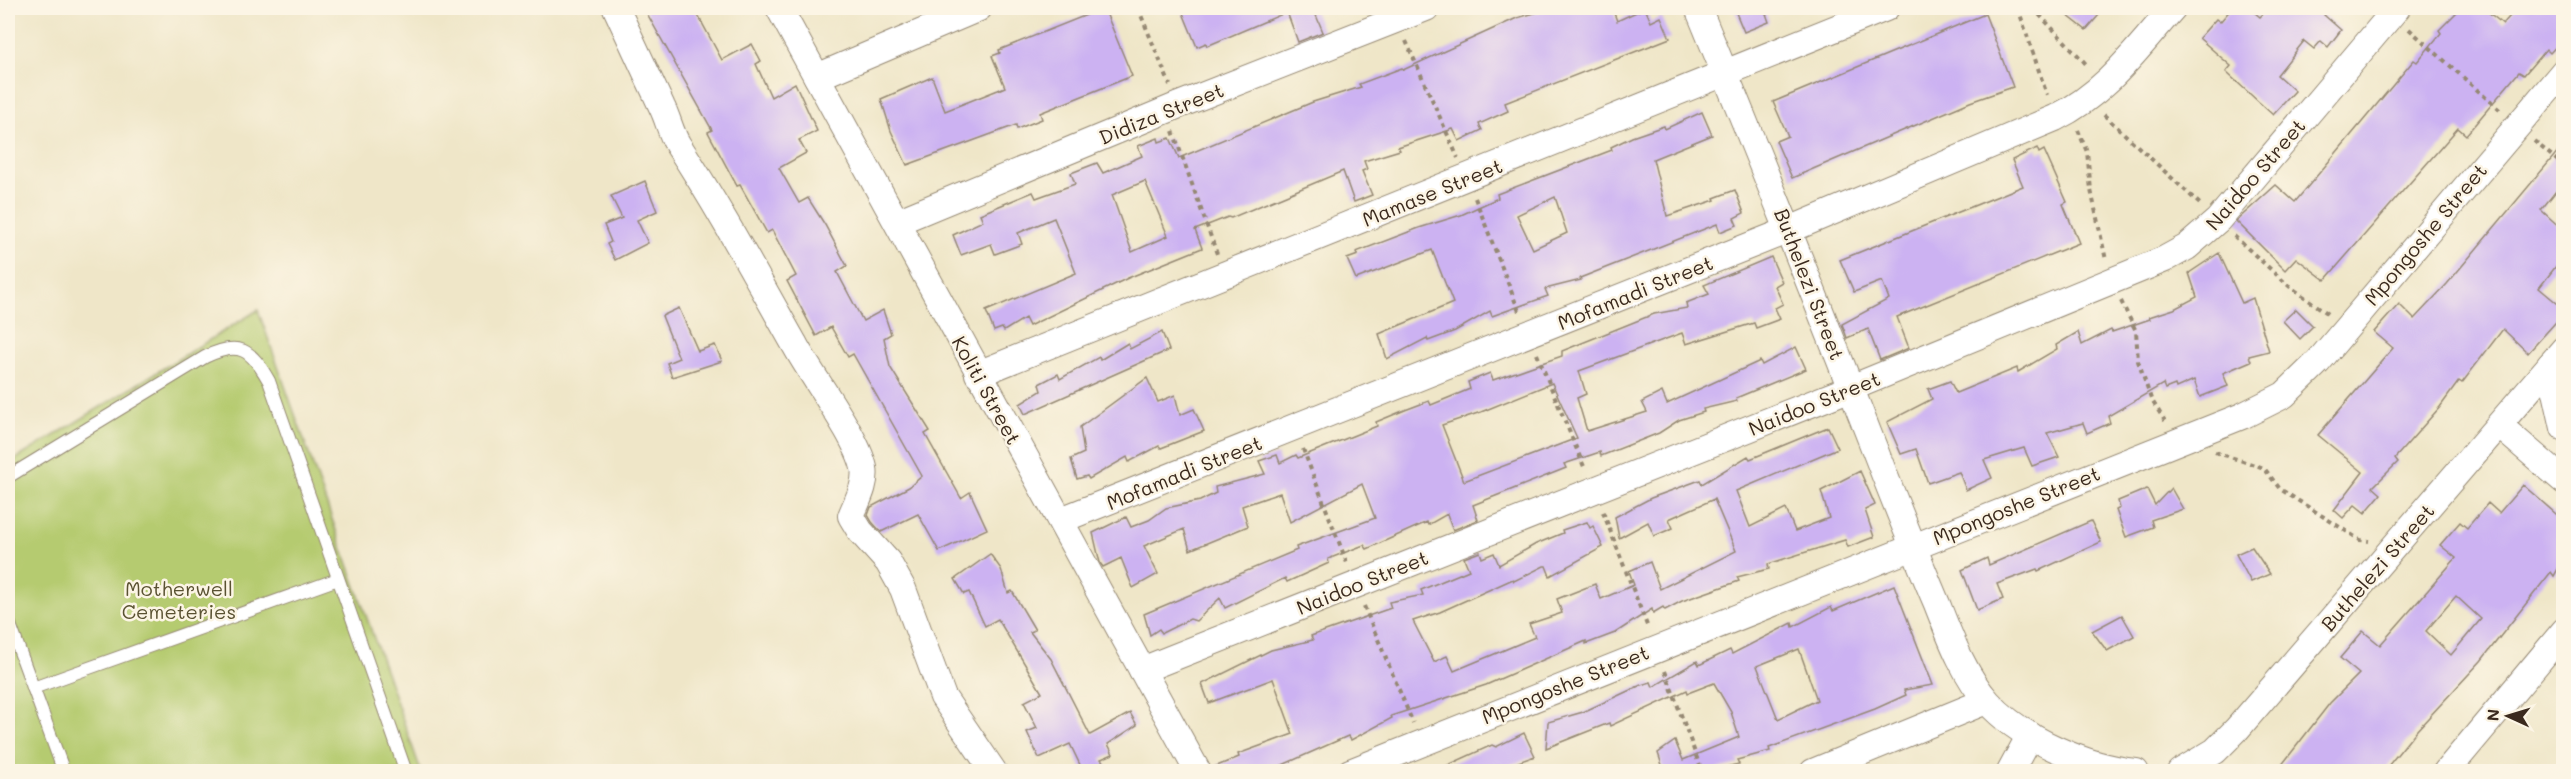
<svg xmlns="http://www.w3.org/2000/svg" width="2571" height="779" font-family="Mali,sans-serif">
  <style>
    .green { fill: #b5cb6f; stroke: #787a46; stroke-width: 1.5 }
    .building { fill: #ccb2f2; fill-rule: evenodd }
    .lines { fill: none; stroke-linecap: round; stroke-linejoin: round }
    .service-casing { stroke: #958873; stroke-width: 14 }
    .minor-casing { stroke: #958873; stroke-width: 28 }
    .path { stroke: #958873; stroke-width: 4; stroke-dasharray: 4.5 4.5; stroke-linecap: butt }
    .service { stroke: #fff; stroke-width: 12 }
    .minor { stroke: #fff; stroke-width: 26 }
    .labels { text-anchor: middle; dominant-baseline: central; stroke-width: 5; stroke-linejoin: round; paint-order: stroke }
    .street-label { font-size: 20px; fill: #3b2a1e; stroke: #fcf5e5 }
    .park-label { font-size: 20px; fill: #5a5232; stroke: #fcf5e5 }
  </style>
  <rect width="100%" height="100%" fill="#fcf5e5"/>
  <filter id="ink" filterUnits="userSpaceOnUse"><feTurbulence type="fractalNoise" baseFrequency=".0167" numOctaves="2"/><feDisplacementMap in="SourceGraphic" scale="12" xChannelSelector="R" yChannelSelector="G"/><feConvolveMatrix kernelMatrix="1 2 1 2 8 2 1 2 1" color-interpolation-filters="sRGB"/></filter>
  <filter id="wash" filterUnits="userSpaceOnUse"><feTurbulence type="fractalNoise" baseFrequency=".008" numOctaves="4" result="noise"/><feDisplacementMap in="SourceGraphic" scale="24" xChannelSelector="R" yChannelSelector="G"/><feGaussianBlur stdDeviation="1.35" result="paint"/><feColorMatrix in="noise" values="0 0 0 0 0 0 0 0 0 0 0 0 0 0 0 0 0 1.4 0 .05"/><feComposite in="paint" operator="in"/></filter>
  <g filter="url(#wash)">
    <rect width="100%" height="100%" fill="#efe6c8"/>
    <polygon class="green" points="258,310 421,771 8,772 8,464"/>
    <g id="blocks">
      <g class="building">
        <polygon points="644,8 694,8 722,60 752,44 761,61 756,64 771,97 795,83 817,131 799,140 806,153 779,168 799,203 808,198 825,225 847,266 837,272 863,321 883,310 891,334 884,338 890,367 930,431 925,434 961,498 970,492 987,529 939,551 918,514 881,532 872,522 868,515 871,507 909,487 922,476 853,354 848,357 831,327 816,336 787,281 796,276 772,230 767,233 740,185 737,186 708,132 712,130"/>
        <polygon points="1104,8 1132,76 1040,113 1042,119 1017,129 1016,125 907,165 891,131 881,99 932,77 945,111 998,90 1005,87 992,56 1000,53 999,50"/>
        <polygon points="1181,8 1313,8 1323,32 1298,42 1287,12 1207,46 1206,43 1197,47"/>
        <path d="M1552 8H1612L1617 21 1645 8 1651 22 1661 17 1670 38 1505 103 1508 111 1479 124 1482 130 1459 141 1453 129 1398 147 1400 150 1364 161 1367 169 1362 171 1372 195 1354 202 1343 171 1231 218 1228 217 1195 230 1202 248 1128 278 1029 326 1025 318 1004 331 1002 328 994 331 986 311 1076 273 1054 218 1018 233 1022 244 995 254 991 244 961 255 953 235 983 221 980 214 1033 192 1036 198 1075 184 1071 173 1097 163 1103 173 1142 156 1138 146 1158 138 1159 142 1170 138 1179 158 1313 102 1361 87 1359 84 1402 68 1403 70 1517 18ZM1145 181 1168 236 1132 252 1112 195Z"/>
        <polygon points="1734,8 1764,8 1769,22 1744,32"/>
        <polygon points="2058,8 2105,8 2086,30"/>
        <polygon points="2232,8 2249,8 2260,17 2269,8 2330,8 2324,15 2341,30 2328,47 2321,41 2314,49 2304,41 2277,75 2295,91 2273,115 2226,72 2231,66 2199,38 2216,19 2220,22"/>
        <polygon points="2461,8 2483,8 2503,24 2517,8 2564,8 2564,38 2550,53 2546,49 2524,75 2519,72 2466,135 2458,128 2325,280 2296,258 2285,270 2236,221 2276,185 2295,202 2414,60 2417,62 2441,33 2439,30"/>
        <polygon points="1985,14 2013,87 1970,102 1792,178 1776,141 1788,136 1773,102"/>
        <path d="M1702 112 1712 135 1653 159 1667 216 1715 200 1714 198 1735 190 1744 213 1734 218 1737 225 1720 232 1717 224 1580 278 1581 280 1545 289 1548 296 1492 316 1490 311 1455 331 1428 341 1427 338 1387 359 1379 334 1453 303 1432 250 1356 279 1347 259 1358 255 1356 252 1419 228 1461 215 1498 198 1497 194 1612 150 1611 147 1632 137 1664 126 1665 129ZM1555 197 1567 233 1533 249 1517 215Z"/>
        <polygon points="2564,144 2564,181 2541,210 2564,231 2564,256 2539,288 2564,309 2564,313 2528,353 2503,329 2462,383 2459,381 2440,407 2395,458 2398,462 2373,487 2381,494 2365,513 2355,505 2343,518 2334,510 2363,472 2318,435 2393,348 2374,332 2399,304 2414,319 2447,284"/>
        <polygon points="2037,148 2039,153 2044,150 2067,202 2063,204 2079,243 1897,317 1909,348 1880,360 1868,329 1847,338 1842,324 1889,299 1882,281 1854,292 1840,260 2023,186 2012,160"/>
        <polygon points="645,181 657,211 637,220 648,243 615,260 607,244 611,242 604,225 622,218 611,196"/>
        <polygon points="2219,253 2242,303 2253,298 2269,351 2249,356 2251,361 2223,373 2228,386 2200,397 2194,380 2176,388 2175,385 2165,389 2163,384 2108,416 2110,423 2087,433 2083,423 2047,433 2059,457 2032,466 2024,448 1984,460 1992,478 1966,490 1959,472 1928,483 1916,449 1901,454 1887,422 1932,399 1928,389 1950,381 1956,393 2017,368 2018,372 2057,349 2056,345 2078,332 2082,345 2111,330 2112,332 2150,319 2149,317 2174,309 2197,297 2189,273"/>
        <path d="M1771 257 1782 282 1775 286 1783 304 1775 308 1780 319 1756 328 1754 323 1686 344 1682 333 1579 371 1586 394 1577 398 1587 431 1647 412 1642 402 1662 392 1667 404 1760 361 1762 365 1796 347 1806 369 1736 398 1737 401 1703 409 1704 412 1679 420 1659 433 1601 456 1600 452 1564 464 1566 468 1473 505 1478 520 1453 530 1447 514 1428 525 1427 522 1367 549 1364 545 1328 559 1329 563 1287 582 1285 578 1225 608 1220 598 1196 621 1190 619 1162 633 1159 629 1150 635 1144 614 1297 550 1296 547 1375 518 1362 484 1290 522 1280 493 1242 506 1248 526 1190 550 1184 529 1144 546 1158 574 1133 588 1121 558 1103 567 1100 563 1093 533 1126 517 1131 527 1149 520 1166 508 1200 501 1216 493 1215 487 1265 474 1259 461 1277 455 1280 463 1296 455 1298 458 1377 426 1376 422 1405 410 1429 401 1431 405 1470 389 1468 382 1490 373 1493 380 1562 356V351L1654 314 1687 308 1686 303 1709 294 1704 285ZM1552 383 1577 438 1464 481 1442 425 1481 412Z"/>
        <polygon points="679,308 698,351 715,345 722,361 672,377 667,363 679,358 662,316"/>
        <polygon points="2296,309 2313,326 2300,339 2283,321"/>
        <polygon points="1162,332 1169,350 1025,414 1020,404 1041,391 1039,384 1058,374 1060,379 1099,357 1100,360 1128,343 1130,349"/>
        <polygon points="1147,378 1158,402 1175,395 1180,415 1194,409 1204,431 1161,448 1159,446 1129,462 1127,457 1089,479 1087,476 1077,479 1071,459 1084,453 1080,427"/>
        <polygon points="1828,427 1838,448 1736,491 1750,527 1786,509 1795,531 1829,518 1821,491 1860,471 1875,505 1865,510 1874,537 1848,547 1845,540 1768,564 1769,569 1737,577 1739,581 1682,601 1665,610 1663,607 1653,613 1652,609 1615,633 1586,644 1586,641 1486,685 1391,716 1392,718 1351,740 1348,736 1269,771 1213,771 1212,768 1239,757 1238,754 1293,734 1273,679 1209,703 1202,684 1271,650 1313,640 1311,636 1391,608 1389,602 1423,595 1421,590 1469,570 1464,558 1480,552 1482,558 1494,553 1499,565 1536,544 1563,533 1562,530 1587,522 1590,528 1593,526 1603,547 1550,576 1546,566 1544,566 1514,581 1513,579 1440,612 1413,621 1434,662 1447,656 1454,671 1535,637 1529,624 1562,613 1557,599 1595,584 1601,599 1634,585 1629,571 1650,562 1660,589 1736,551 1714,499 1669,519 1673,528 1654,536 1648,522 1619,538 1615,517 1651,498 1700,480 1702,484 1748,456 1750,459"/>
        <path d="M2523 485 2564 521V558L2554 576 2551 572 2481 661 2417 730 2384 771H2277L2330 703 2359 674 2340 658 2363 631 2380 645 2456 558 2440 545 2460 522 2467 528 2488 503 2499 513ZM2456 596 2481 619 2451 655 2426 631Z"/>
        <polygon points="2171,488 2183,509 2151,520 2153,527 2126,537 2116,510 2120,508 2118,501 2147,489 2155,505"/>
        <polygon points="2091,521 2101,542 2038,571 2037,569 1997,584 2003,599 1977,610 1962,570 1987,558 1989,565"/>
        <polygon points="2252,547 2270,574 2251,582 2236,554"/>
        <polygon points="990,554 1001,569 1008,593 1012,591 1035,630 1030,632 1051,659 1090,735 1130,713 1137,725 1108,744 1113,754 1101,759 1110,771 1083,771 1070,744 1039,758 1027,732 1037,728 1024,702 1042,693 998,619 985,626 969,592 964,594 955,579"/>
        <path d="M1894 585 1933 685 1904 690 1906 695 1875 709 1769 748 1770 751 1737 760 1739 764 1708 771H1656L1663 768 1658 753 1675 741 1683 760 1739 737 1731 712 1714 683 1688 693 1687 690 1610 726 1609 723 1546 748 1548 722 1583 712 1641 685 1651 682 1653 687 1697 661 1699 665 1730 650 1732 654 1792 623 1793 627 1831 607 1833 611ZM1799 649 1817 700 1778 719 1757 666Z"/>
        <polygon points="2122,615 2134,636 2107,651 2092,631"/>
        <polygon points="1524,733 1535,756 1493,771 1435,771 1492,745 1496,747"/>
      </g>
    </g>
  </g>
  <g filter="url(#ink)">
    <use href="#blocks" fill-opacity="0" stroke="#958873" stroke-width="1.5"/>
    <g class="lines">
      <defs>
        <g id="service">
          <path d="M8 477 205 357C239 340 251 349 269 381L406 772"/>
          <polyline points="8,619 64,772"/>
          <polyline points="33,688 338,579"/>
        </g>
        <g id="minor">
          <path d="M616 8C631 41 647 74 662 107 668 119 671 134 678 145 720 209 757 278 795 345 812 377 857 436 864 468 867 484 857 501 851 516L860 531 888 562 903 589 943 697 994 772"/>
          <polyline points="779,8 1198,772"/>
          <path d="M1698 8C1762 163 1824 319 1885 476 1902 519 1919 562 1937 604 1950 637 1964 675 1988 702 2021 739 2087 767 2136 772"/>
          <polyline points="817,77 979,8"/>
          <polyline points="897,222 1179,105 1426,8"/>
          <polyline points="2550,365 2564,428"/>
          <polyline points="978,374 1886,8"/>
          <polyline points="2500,426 2564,481"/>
          <path d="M1061 520 1789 230 2055 118C2106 93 2136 50 2173 8"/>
          <polyline points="1142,670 1851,388 2165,259 2187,247 2218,220 2397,8"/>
          <polyline points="1350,772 2242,416 2284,395 2318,362 2564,71"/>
          <polyline points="1813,772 1986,701"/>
          <polyline points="2010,772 2030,735"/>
          <polyline points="2180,772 2215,751 2237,729 2564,349"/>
          <polyline points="2446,772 2564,631"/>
        </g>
      </defs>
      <use href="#service" class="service-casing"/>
      <use href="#minor" class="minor-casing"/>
      <g class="path">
        <polyline points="1138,8 1170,85"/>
        <polyline points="2018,8 2047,95"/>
        <polyline points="2033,8 2088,66"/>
        <polyline points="2409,29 2502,112"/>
        <polyline points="1406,41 1458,158"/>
        <polyline points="2104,115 2202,206"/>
        <polyline points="2078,130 2087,152 2091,190 2106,260"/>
        <polyline points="1173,131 1217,254"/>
        <polyline points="2534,141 2564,166"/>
        <polyline points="1475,198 1520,314"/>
        <polyline points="2234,236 2289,286 2330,315"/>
        <polyline points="2121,301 2136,331 2138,361 2151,399 2165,421"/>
        <polyline points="1537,354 1585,469"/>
        <polyline points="1303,449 1347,563"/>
        <polyline points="2215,452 2264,468 2280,489 2360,540 2369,541"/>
        <polyline points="1603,512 1648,628"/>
        <polyline points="1364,606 1413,723"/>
        <polyline points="1665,671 1702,772"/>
      </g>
      <use href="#service" class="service"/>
      <use href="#minor" class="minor"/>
    </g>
  </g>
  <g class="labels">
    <g class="street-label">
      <text transform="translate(1161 113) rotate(-22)">Didiza Street</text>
      <text transform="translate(2255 174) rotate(-49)">Naidoo Street</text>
      <text transform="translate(1432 192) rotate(-22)">Mamase Street</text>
      <text transform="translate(2425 234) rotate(-50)">Mpongoshe Street</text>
      <text transform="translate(1810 284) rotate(69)">Buthelezi Street</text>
      <text transform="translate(1635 292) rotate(-22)">Mofamadi Street</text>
      <text transform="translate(987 390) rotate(61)">Koliti Street</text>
      <text transform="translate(1814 403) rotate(-22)">Naidoo Street</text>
      <text transform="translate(1184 472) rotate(-22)">Mofamadi Street</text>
      <text transform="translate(2016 505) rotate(-22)">Mpongoshe Street</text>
      <text transform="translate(2377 567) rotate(-49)">Buthelezi Street</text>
      <text transform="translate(1362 582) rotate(-22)">Naidoo Street</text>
      <text transform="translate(1565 684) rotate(-22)">Mpongoshe Street</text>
    </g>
    <g class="park-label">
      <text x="179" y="588">Motherwell<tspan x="179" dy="23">Cemeteries</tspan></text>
    </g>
  </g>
  <rect width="2571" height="779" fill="none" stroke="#fcf5e5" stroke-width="30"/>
  <g transform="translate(2508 716) rotate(274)" stroke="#fcf5e5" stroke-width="4.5" paint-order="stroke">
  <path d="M0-4.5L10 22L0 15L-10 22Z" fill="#3b2a1e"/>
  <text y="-9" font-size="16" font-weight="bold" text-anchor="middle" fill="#3b2a1e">N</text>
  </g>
</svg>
